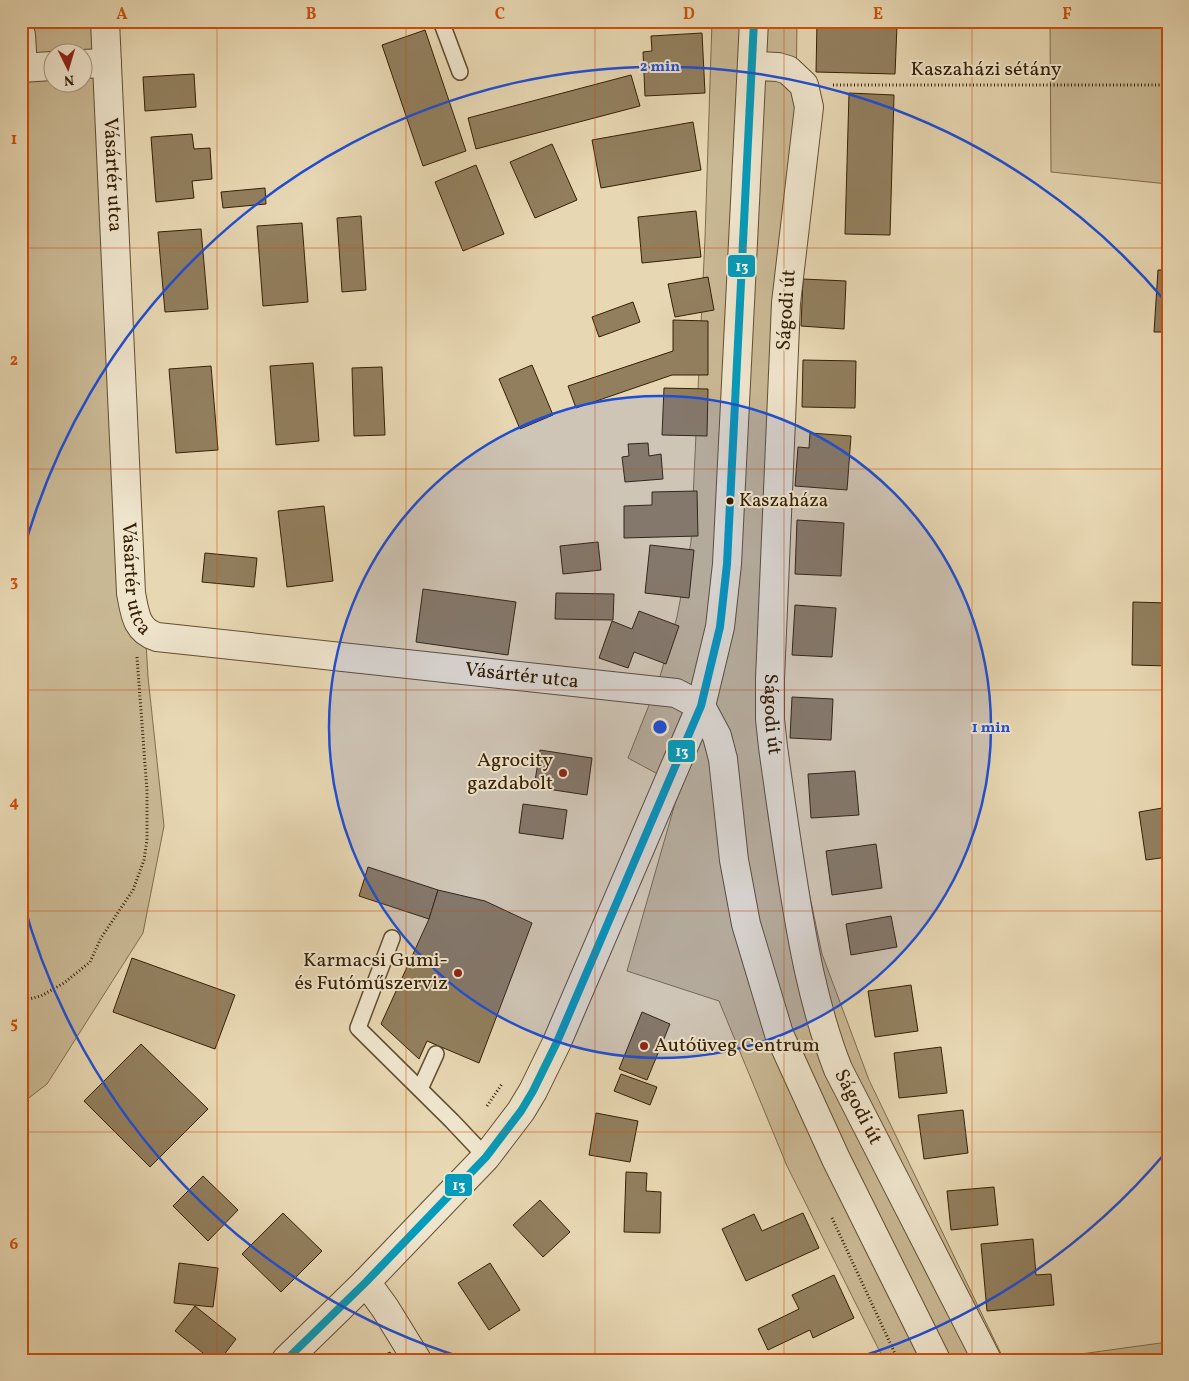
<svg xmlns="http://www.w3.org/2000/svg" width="1189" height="1381" font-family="Vollkorn,serif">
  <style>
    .green { fill: #c9b894; stroke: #806c4c; fill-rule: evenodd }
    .building { fill: #927f5e; stroke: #362004 }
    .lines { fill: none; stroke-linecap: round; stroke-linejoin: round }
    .service-casing { stroke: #624e30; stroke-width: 18 }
    .minor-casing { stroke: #624e30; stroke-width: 30 }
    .tertiary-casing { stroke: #624e30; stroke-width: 30 }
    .path { stroke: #362004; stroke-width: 3; stroke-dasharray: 1 2.5; stroke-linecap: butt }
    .service { stroke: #efe5cd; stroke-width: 15 }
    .minor { stroke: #efe5cd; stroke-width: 28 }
    .tertiary { stroke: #efe5cd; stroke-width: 28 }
    .bus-1-casing { stroke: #efe5cd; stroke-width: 11 }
    .bus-1 { stroke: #059bba; stroke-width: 8 }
    .grid { fill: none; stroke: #cd500b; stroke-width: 1; stroke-opacity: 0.55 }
    .ring { fill: none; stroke: #1d4ed8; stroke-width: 2.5 }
    .bus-dot { fill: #362004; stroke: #efe5cd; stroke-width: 2 }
    .poi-dot { fill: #8f2418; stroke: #efe5cd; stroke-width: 2 }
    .labels { text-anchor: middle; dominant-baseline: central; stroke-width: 4; stroke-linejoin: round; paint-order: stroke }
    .bus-label { font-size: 19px; fill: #362004; stroke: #efe5cd; text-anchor: start }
    .street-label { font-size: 20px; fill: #362004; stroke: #efe5cd }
    .poi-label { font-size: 20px; fill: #362004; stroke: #efe5cd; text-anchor: end }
    .centre { fill: #1d4ed8; stroke: #efe5cd; stroke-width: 2.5 }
    .ring-label { font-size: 15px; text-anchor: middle; font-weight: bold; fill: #1d4ed8; stroke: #efe5cd; stroke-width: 4; stroke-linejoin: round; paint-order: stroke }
    .line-badge { stroke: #efe5cd; stroke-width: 2 }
    .badge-label { font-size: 14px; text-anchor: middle; font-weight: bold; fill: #fff }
    .neatline { fill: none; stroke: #cd500b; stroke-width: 2 }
    .grid-label { font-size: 16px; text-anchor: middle; font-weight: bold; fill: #cd500b }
  </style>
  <rect width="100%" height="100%" fill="#e7d7b2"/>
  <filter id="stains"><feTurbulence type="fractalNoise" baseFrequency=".004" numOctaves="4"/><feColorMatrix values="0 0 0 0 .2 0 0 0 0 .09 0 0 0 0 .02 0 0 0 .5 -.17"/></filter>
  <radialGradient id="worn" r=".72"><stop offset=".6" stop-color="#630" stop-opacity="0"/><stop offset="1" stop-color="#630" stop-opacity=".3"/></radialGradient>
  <g class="green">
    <path d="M21 21H110L148 677 164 826 143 933 47 1084 21 1104ZM52 52H82V82H52Z"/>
    <polygon points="712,21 797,21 794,247 781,662 785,758 795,826 822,954 869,1080 1004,1360 884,1360 787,1166 719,1001 627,971 680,786 628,758 659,680 677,617 691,542 705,238"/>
    <polygon points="1050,21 1168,21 1168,184 1051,172"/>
    <polygon points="1168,1342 1168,1360 1037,1360"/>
  </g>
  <g class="building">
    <polygon points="203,21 242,21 242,25 204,28"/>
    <polygon points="659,21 705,21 705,26 660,28"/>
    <polygon points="817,22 897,25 895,74 816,72"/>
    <polygon points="425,30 466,151 423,166 382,45"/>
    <polygon points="702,33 705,93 645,96 643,52 652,51 651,36"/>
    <polygon points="194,74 196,107 145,111 143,77"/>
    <polygon points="631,75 640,106 476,149 468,118"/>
    <polygon points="849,93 894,95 890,235 845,234"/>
    <polygon points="693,122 701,170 601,188 592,140"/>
    <polygon points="192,134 194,149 210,148 212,179 192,181 194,198 156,202 151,137"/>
    <polygon points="552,144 577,200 535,218 510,162"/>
    <polygon points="476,165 504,234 463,251 435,182"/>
    <polygon points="265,188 266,204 223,208 221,192"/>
    <polygon points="696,211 701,257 642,263 638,217"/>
    <polygon points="361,216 366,290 342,292 337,218"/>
    <polygon points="302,223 308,302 263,306 257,226"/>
    <polygon points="201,229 208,309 165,312 158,232"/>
    <polygon points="1158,270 1168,270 1168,332 1154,332"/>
    <polygon points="708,277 714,310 675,317 668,284"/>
    <polygon points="803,279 846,281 844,329 801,326"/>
    <polygon points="633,302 640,322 599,337 592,317"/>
    <polygon points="673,320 708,321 708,375 672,375 576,408 568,386 673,351"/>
    <polygon points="803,360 856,361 855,408 802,407"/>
    <polygon points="313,363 319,441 276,445 270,366"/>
    <polygon points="532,365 553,415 520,429 499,379"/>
    <polygon points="211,366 218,450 176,453 169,369"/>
    <polygon points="382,367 385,435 354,436 352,368"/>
    <polygon points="664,388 708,389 707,436 662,435"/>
    <polygon points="810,433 851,436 847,490 795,486 798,447 809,448"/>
    <polygon points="648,443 649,456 661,454 663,479 625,482 622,457 629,456 628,444"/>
    <polygon points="697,491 698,536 624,538 624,506 652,505 652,492"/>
    <polygon points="324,506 333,581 287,587 278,511"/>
    <polygon points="797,520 844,523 841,576 795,574"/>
    <polygon points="598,542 601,570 563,574 560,546"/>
    <polygon points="650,545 694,550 689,598 645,593"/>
    <polygon points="205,553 257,558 254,587 202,582"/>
    <polygon points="423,589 516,602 508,655 416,642"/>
    <polygon points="556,593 614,594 613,620 555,619"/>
    <polygon points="1133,602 1168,603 1168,666 1132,665"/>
    <polygon points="795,605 836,608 832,657 792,655"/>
    <polygon points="639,611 679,626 666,664 634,652 628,668 599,658 612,621 632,629"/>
    <polygon points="792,697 833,699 831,740 790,738"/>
    <polygon points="540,750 592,758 587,795 534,787"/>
    <polygon points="855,771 859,815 811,818 808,774"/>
    <polygon points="523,804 567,810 563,839 519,833"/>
    <polygon points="1168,807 1168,857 1146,860 1139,812"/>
    <polygon points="876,844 882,888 832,895 826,851"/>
    <polygon points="368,867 438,890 429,919 359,896"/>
    <polygon points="438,890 485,901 532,923 479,1063 427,1041 419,1059 381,1024 429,919"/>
    <polygon points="891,916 897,947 851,955 846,924"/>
    <polygon points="132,958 235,995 215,1049 113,1012"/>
    <polygon points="911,985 918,1031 875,1037 868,991"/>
    <polygon points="642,1012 670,1024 647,1080 619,1069"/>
    <polygon points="141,1044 208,1109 150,1167 84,1101"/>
    <polygon points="941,1047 947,1093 899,1098 894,1053"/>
    <polygon points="621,1074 657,1087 650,1105 614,1091"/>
    <polygon points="963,1110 968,1153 924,1159 918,1115"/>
    <polygon points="596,1113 638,1121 630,1162 589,1155"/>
    <polygon points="626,1172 647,1173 646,1191 661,1192 660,1233 624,1232"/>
    <polygon points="203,1176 238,1210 208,1241 173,1206"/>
    <polygon points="994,1187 998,1225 951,1230 947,1191"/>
    <polygon points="540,1200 570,1232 543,1257 513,1225"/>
    <polygon points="283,1213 322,1251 281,1292 242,1254"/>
    <polygon points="803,1213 819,1248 746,1281 722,1229 754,1214 762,1231"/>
    <polygon points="1033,1239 1036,1275 1051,1274 1054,1305 987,1311 981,1244"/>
    <polygon points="179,1263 218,1268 213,1307 174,1303"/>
    <polygon points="490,1263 520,1310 489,1330 458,1283"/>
    <polygon points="834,1275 854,1318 813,1338 810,1330 768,1350 758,1329 799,1309 792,1295"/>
    <polygon points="195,1306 236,1339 220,1360 212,1360 175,1331"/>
    <polygon points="390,1352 394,1360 374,1360"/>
    <polygon points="873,1352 876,1360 855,1360"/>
  </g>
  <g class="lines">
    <defs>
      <g id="service">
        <polyline points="441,21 460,72"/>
        <polyline points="392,938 358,1028 452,1121 486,1157"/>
        <polyline points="420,1089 436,1054"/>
      </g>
      <g id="minor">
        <path id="s1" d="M105 21 131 593C135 614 136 630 157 637L676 693 701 706 717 736 723 759 734 860 746 924 779 1034 836 1159 936 1360"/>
        <polyline points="21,35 23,68"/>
        <polyline points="82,64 107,63"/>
        <path id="s2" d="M753 66 778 67 788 70 804 85 809 107 786 303 770 679V719L773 747C779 790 785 833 792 876 802 941 814 1008 838 1069L987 1360"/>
        <polyline points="21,68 52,66"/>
        <polyline points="366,1282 385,1308 417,1360"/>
      </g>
      <polyline id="tertiary" points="286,1360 366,1282 486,1157 521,1111 533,1091 557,1042 701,706 720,627 727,564 754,21"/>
    </defs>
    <use href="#service" class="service-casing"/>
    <use href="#minor" class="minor-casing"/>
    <use href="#tertiary" class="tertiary-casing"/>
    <g class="path">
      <polyline points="833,85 1168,85"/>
      <polyline points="21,1001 41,996 64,983 90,962 101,938 133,890 144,860 147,840 147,791 137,657"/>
      <polyline points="487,1106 502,1084"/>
      <polyline points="832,1218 898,1360"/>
    </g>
    <use href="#service" class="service"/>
    <use href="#minor" class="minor"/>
    <use href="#tertiary" class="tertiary"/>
    <defs>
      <polyline id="bus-1" points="286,1360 366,1282 486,1157 521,1111 533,1091 557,1042 701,706 720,627 727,564 754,21"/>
    </defs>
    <use href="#bus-1" class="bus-1-casing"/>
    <use href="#bus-1" class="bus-1"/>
  </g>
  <path class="grid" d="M217 21V1360M406 21V1360M595 21V1360M784 21V1360M972 21V1360M21 248H1168M21 469H1168M21 690H1168M21 911H1168M21 1132H1168"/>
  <circle cx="660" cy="727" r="331" fill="#1d4ed8" fill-opacity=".12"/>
  <g class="ring">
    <circle cx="660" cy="727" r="331"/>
    <path d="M1166 1152A661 661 0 0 1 853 1359M467 1359A661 661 0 0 1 22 898M22 556A661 661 0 0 1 1166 302"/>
  </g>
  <circle class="bus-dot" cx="730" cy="501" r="4.5"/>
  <g class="poi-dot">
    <circle cx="563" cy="773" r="5"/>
    <circle cx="458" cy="973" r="5"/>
    <circle cx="644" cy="1046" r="5"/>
  </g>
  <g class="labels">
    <g class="bus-label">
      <text x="739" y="501">Kaszaháza</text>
    </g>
    <g class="street-label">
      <text x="986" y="70">Kaszaházi sétány</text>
      <text stroke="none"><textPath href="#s1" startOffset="154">Vásártér utca</textPath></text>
      <text transform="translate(787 310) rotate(-86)">Ságodi út</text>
      <text stroke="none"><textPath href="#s1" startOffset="559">Vásártér utca</textPath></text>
      <text stroke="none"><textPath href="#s1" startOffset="994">Vásártér utca</textPath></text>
      <text stroke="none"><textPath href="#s2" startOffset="689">Ságodi út</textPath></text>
      <text stroke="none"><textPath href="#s2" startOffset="1094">Ságodi út</textPath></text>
    </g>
    <g class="poi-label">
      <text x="553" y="761">Agrocity<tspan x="553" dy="23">gazdabolt</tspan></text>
      <text x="448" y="961">Karmacsi Gumi-<tspan x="448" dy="23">és Futóműszerviz</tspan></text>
      <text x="654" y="1046" text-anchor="start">Autóüveg Centrum</text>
    </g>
  </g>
  <circle cx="660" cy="727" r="8" class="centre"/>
  <g class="ring-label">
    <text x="660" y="71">2 min</text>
    <text x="991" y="732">1 min</text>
  </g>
  <g class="line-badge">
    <rect x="727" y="254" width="29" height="24" rx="5" fill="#059bba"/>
    <rect x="667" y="739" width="29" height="24" rx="5" fill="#059bba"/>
    <rect x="444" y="1173" width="29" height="24" rx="5" fill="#059bba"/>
  </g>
  <g class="badge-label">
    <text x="742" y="271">13</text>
    <text x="682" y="756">13</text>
    <text x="459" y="1190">13</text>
  </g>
  <rect width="1189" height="1381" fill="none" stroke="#e7d7b2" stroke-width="55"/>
  <g transform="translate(68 68) rotate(175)"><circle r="24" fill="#efe5cd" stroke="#a5967d"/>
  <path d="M0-4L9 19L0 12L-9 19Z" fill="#8f2418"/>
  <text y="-8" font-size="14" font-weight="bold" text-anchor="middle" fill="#362004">N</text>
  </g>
  <rect x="28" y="28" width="1134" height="1326" class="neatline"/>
  <g class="grid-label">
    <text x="122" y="19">A</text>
    <text x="311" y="19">B</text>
    <text x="500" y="19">C</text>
    <text x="689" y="19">D</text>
    <text x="878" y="19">E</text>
    <text x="1067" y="19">F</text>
    <text x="14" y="144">1</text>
    <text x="14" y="365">2</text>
    <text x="14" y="586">3</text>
    <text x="14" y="807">4</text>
    <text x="14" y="1028">5</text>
    <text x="14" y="1249">6</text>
  </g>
  <rect width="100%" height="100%" filter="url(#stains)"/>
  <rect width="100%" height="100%" fill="url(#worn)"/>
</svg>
